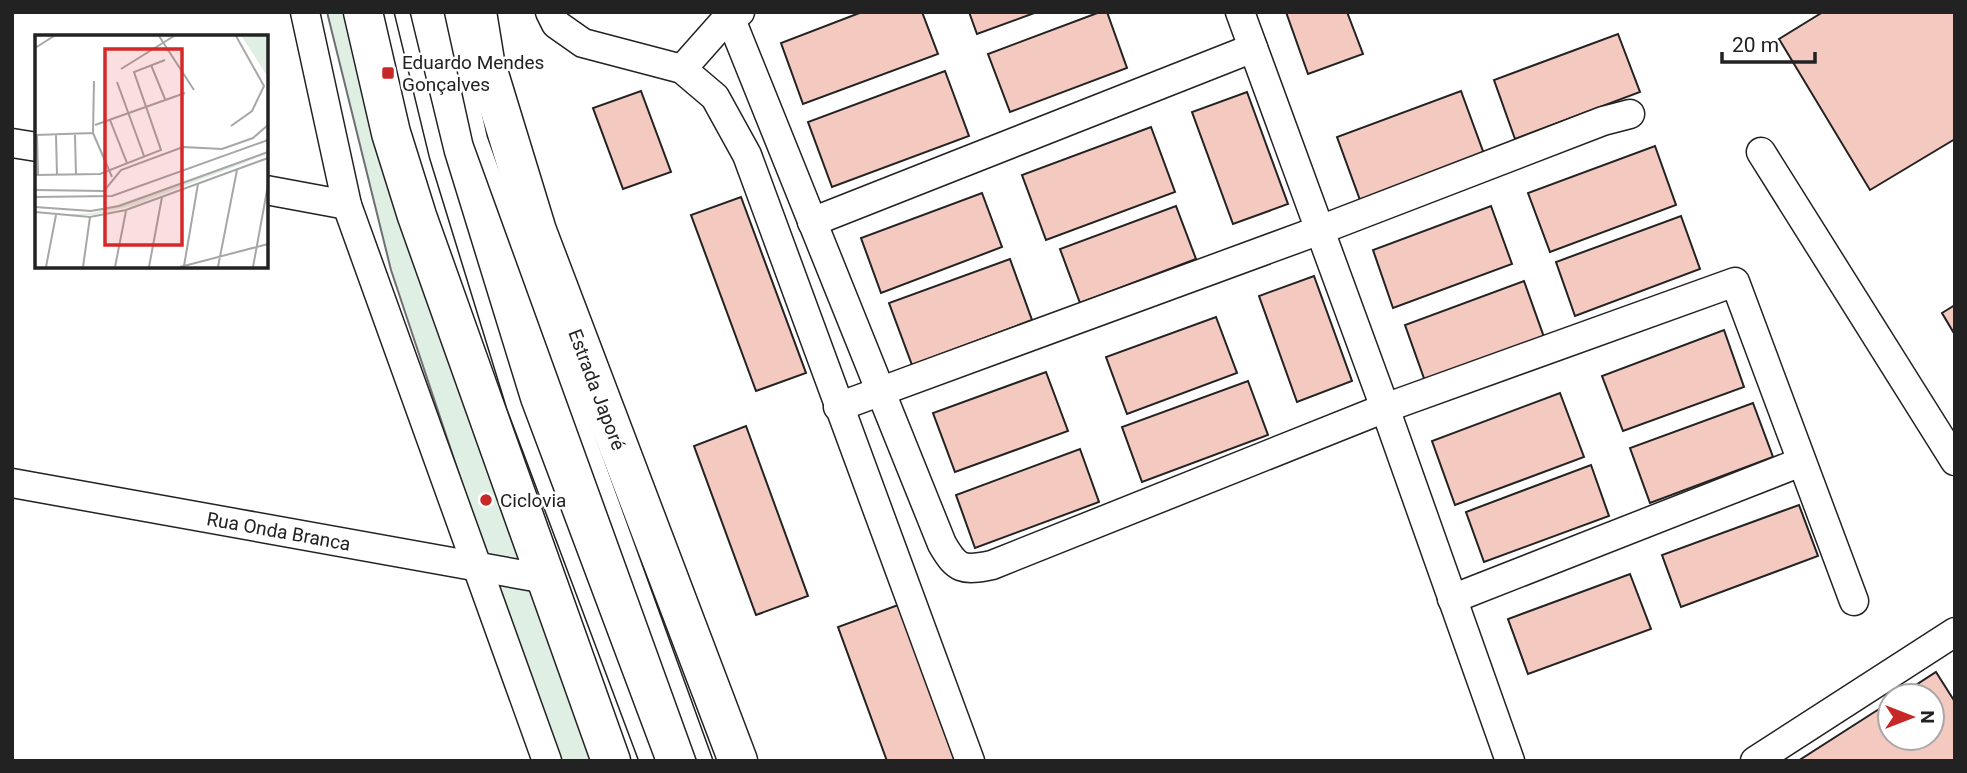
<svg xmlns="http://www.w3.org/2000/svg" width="1967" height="773" font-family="Roboto,sans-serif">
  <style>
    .green { fill: #e0efe3; stroke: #6f6f6f; stroke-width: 2 }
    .building { fill: #f3c9c0; stroke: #222; stroke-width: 2 }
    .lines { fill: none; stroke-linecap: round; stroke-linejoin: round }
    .service-casing { stroke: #222; stroke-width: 17 }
    .minor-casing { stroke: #222; stroke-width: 31 }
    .primary-casing { stroke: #222; stroke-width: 41 }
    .service { stroke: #fff; stroke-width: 14 }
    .minor { stroke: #fff; stroke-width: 28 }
    .primary { stroke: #fff; stroke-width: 38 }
    .poi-dot { fill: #c62828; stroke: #fff; stroke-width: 2.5 }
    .labels { text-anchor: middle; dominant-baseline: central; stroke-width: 5; stroke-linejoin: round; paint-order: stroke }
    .poi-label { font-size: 19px; fill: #222; stroke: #fff; text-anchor: start }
    .street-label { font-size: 19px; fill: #222; stroke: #fff }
    .inset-road { fill: none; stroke: #a7a7a7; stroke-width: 2 }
    .view { fill: #d62828; fill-opacity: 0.15; stroke: #d62828; stroke-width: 3.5 }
    .inset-edge { fill: none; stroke: #222; stroke-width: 3.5 }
  </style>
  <rect width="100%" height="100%" fill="#fff"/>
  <polygon class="green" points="327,12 356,12 594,761 556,761 548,741 391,270"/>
  <g class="building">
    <polygon points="862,12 922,12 938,54 803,104 781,43"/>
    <polygon points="969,12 1037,12 977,34"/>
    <polygon points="1100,12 1107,12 1127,68 1010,112 988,54"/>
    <polygon points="1286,12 1347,12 1363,54 1308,74"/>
    <polygon points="1823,12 1955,12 1955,139 1870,190 1779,39"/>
    <polygon points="1618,34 1640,92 1515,139 1494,80"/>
    <polygon points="945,71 969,136 832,187 808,122"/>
    <polygon points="641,91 671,172 623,189 593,108"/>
    <polygon points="1461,91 1484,154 1360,200 1337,137"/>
    <polygon points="1247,92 1288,204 1233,224 1192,112"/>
    <polygon points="1151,127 1175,192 1046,240 1022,175"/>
    <polygon points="1655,146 1676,205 1550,252 1528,193"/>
    <polygon points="982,193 1002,247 881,293 861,238"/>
    <polygon points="741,197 806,373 756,391 691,215"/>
    <polygon points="1176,206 1196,259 1080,303 1060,249"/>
    <polygon points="1491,206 1512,264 1393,308 1373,250"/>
    <polygon points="1681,216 1700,269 1575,316 1556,262"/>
    <polygon points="1010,259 1032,320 912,365 889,303"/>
    <polygon points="1314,276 1352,381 1297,402 1259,296"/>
    <polygon points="1524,281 1545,340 1426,384 1405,325"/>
    <polygon points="1955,305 1955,335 1942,313"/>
    <polygon points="1216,317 1237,373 1127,414 1106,357"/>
    <polygon points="1724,330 1744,387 1623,431 1602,376"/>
    <polygon points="1046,372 1068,431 955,472 933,413"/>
    <polygon points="1248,381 1268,435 1142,482 1122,427"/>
    <polygon points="1560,393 1584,457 1455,505 1432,441"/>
    <polygon points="1753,403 1773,457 1650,503 1630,448"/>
    <polygon points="746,426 808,596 756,615 694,446"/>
    <polygon points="1080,449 1099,502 975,548 956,495"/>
    <polygon points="1591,465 1609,516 1484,562 1466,512"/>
    <polygon points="1799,505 1818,556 1681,607 1662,555"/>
    <polygon points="1630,574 1651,629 1528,674 1508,619"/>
    <polygon points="898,605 955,761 887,761 838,627"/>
    <polygon points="1936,672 1955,702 1955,761 1798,761 1890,702 1890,738 1932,738 1932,696 1899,696"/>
  </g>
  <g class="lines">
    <defs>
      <g id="service">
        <polyline points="402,12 437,156 514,406 647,761"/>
        <polyline points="452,12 480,139 705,761"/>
      </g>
      <g id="minor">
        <polyline points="305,12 347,205 547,761"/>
        <polyline points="550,12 556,24 583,43 682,69 715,97 747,155 970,761"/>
        <path d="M728 12 942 544C957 570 963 571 992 565L1385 408 1735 282 1854 601"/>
        <polyline points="1240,12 1385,408 1510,761"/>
        <polyline points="682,69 729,16 740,12"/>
        <polyline points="12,143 37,147"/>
        <polyline points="1761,152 1955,461"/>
        <polyline points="266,190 347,205"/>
        <polyline points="812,222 1253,48"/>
        <polyline points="838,407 1320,230 1603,121 1630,114"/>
        <path id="s1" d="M12 483 546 579"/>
        <polyline points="1452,599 1801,462"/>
        <polyline points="1755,761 1955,632"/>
      </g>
      <g id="primary">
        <polyline points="363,12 391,133 417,216 611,761"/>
        <path id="s2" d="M477 12 485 61 537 231 738 761"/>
      </g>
    </defs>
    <use href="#service" class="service-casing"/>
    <use href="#minor" class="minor-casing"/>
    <use href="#primary" class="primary-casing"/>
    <use href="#service" class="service"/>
    <use href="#minor" class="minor"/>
    <use href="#primary" class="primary"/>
  </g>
  <g class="poi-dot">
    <rect x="381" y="66" width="14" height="14" rx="3.5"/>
    <circle cx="486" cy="500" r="7"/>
  </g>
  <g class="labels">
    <g class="poi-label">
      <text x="402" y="62">Eduardo Mendes<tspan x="402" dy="22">Gonçalves</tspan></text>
      <text x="500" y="500">Ciclovia</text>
    </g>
    <g class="street-label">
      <text stroke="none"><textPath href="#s2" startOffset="397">Estrada Japoré</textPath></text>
      <text stroke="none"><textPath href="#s1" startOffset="271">Rua Onda Branca</textPath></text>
    </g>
  </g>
  <g transform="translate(35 35)">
    <rect width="233" height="233" fill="#fff"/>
    <path d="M233 1V42L207 2ZM233 119 97 171 58 180H24L58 178Z" fill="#e0efe3"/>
    <path class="inset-road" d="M124 1 159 55M0 13 19 1M116 30 130 64M86 34 139 1M82 47 109 121M75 85 92 128M60 90 150 58M196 91 217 76 229 51 201 1M58 98 77 142M0 100 58 98 59 46M2 100 3 140M21 100 22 140M40 100 41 140M0 140 65 139 126 115 99 37 130 25M0 155 69 156 86 135 148 112 187 114 218 103 233 90M0 162 77 161 233 105M0 172 56 176 84 171 233 117M0 177 55 182 91 175 233 123M149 231 163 149M11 232 21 180M48 232 55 182M80 232 91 176M114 232 127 162M145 232 233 209M183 232 202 135M218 232 233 150"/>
    <path class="view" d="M70 14H147V210H70Z"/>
    <rect width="233" height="233" class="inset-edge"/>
  </g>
  <rect width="1967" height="773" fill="none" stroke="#222222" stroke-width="28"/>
  <g transform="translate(1911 717) rotate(90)"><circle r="33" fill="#ffffff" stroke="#a7a7a7" stroke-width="2"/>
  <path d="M0-5L12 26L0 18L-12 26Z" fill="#c62828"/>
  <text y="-10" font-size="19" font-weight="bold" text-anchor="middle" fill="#222222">N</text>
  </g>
  <path d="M1722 52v10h93v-10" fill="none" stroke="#222222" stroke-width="3.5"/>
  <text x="1732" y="52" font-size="21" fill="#222222" stroke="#ffffff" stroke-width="5" paint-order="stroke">20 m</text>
</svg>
